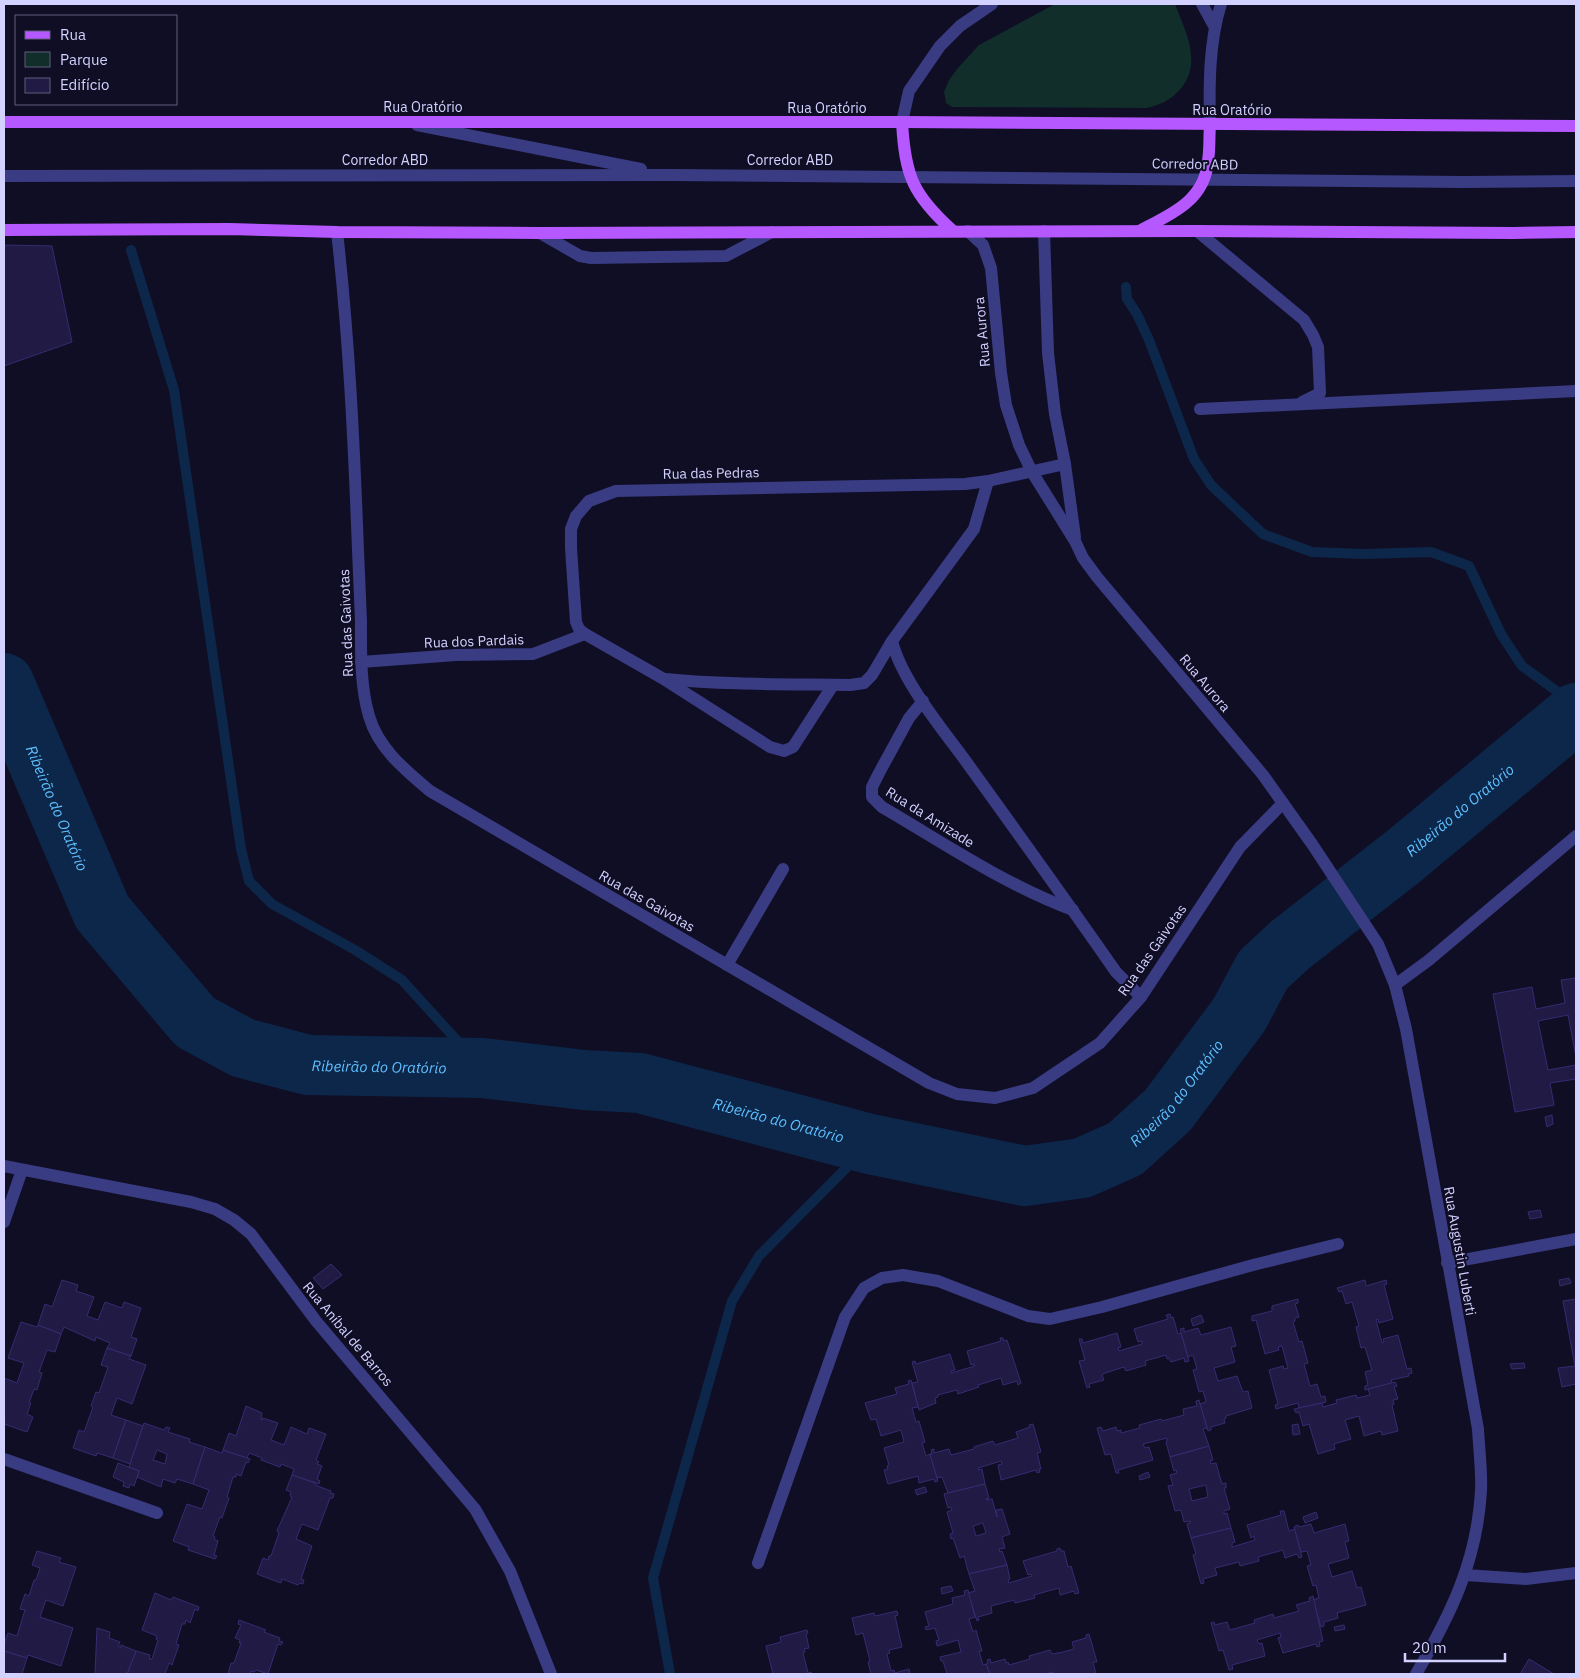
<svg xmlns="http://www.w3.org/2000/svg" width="1580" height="1678" font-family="'IBM Plex Sans',sans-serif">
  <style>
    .green { fill: #112e2b }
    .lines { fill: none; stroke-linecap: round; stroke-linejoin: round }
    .stream { stroke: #0c2749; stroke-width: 10 }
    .river { stroke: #0c2749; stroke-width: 60 }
    .building { fill: #201a45; stroke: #352c71; fill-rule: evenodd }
    .service { stroke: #393b83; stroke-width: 12 }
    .minor { stroke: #393b83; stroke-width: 12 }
    .tertiary { stroke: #393b83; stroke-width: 12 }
    .primary { stroke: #b658ff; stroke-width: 12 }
    .labels { text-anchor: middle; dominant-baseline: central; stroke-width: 4; stroke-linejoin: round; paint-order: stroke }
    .street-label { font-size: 14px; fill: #d3d1ff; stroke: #100e24 }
    .water-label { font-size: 15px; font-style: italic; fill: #5fbfff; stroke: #100e24 }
  </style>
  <rect width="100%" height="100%" fill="#100e24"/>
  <path class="green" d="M1055 4H1175C1181 20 1190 38 1191 55 1194 83 1172 104 1146 108L952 107 946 103 944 92 949 80 958 68 979 45Z"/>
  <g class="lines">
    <g class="stream">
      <polyline points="131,250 174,390 241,849 249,881 272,904 355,950 402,980 482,1068"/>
      <polyline points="1126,287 1127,299 1137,314 1149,340 1194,459 1211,485 1263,534 1312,552 1363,554 1431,552 1469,566 1501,634 1522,666 1576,705"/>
      <polyline points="670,1674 653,1578 732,1301 759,1256 870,1144"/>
    </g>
    <path class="river" id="s1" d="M4 683 102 912 195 1022 243 1048 308 1065 482 1068 584 1080 640 1083 870 1144 1025 1176 1082 1168 1125 1149 1168 1110 1239 1015 1263 970 1290 945 1404 856 1576 713"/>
  </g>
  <g class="building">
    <polygon points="4,245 52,246 72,342 4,366"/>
    <polygon points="1576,978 1576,1057 1568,1015 1538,1021 1548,1070 1576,1065 1576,1079 1550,1083 1554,1105 1515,1112 1493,994 1532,987 1536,1009 1565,1003 1561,980"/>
    <polygon points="1552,1115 1553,1124 1547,1127 1545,1117"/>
    <polygon points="1540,1210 1542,1217 1530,1219 1528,1212"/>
    <polygon points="331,1264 342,1275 323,1289 313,1278"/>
    <polygon points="1569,1278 1571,1283 1560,1286 1559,1280"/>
    <polygon points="62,1280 78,1285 76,1291 94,1297 87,1316 98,1320 105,1302 122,1308 124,1302 141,1308 131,1337 137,1339 131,1356 107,1348 110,1343 96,1337 95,1341 64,1327 61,1334 38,1325 45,1304 52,1307"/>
    <polygon points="1365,1280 1366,1286 1386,1280 1387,1284 1384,1285 1393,1319 1379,1323 1378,1319 1376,1320 1382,1343 1384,1342 1383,1339 1398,1335 1407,1369 1411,1368 1412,1373 1408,1374 1409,1376 1391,1380 1392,1383 1365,1390 1365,1386 1368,1385 1365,1372 1372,1370 1365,1347 1361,1348 1356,1327 1359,1326 1352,1302 1346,1304 1342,1291 1339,1292 1337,1288"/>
    <polygon points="1298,1299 1298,1303 1295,1304 1299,1317 1295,1318 1295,1321 1293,1322 1299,1342 1302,1341 1308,1363 1304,1364 1310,1386 1317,1384 1321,1397 1325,1396 1326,1402 1299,1408 1298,1403 1276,1409 1275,1405 1278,1404 1269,1370 1283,1366 1284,1369 1288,1368 1282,1346 1278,1347 1279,1350 1265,1354 1256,1320 1252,1321 1252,1316 1272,1311 1272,1306"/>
    <polygon points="1576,1299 1576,1384 1562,1387 1558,1368 1575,1366 1563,1301"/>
    <polygon points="1170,1314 1171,1318 1173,1317 1178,1334 1181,1333 1189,1361 1185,1362 1184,1358 1171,1362 1169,1358 1167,1359 1166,1355 1145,1361 1146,1365 1126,1371 1124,1367 1105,1373 1102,1375 1104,1380 1089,1384 1090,1387 1087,1388 1079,1361 1085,1360 1079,1339 1082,1339 1083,1343 1117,1333 1121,1347 1118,1348 1119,1351 1142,1344 1142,1341 1138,1342 1134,1329 1168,1319 1166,1315"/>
    <polygon points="1201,1315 1204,1322 1193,1326 1191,1319"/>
    <polygon points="21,1322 37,1327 38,1325 61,1334 55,1352 47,1350 39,1372 42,1373 37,1390 34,1389 29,1403 31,1403 27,1414 33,1417 27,1432 4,1424 5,1417 4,1416 4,1378 17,1383 24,1363 8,1358"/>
    <polygon points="1231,1327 1236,1346 1231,1347 1235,1362 1214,1368 1218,1381 1237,1376 1243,1392 1248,1391 1252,1408 1226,1416 1226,1418 1224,1419 1225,1423 1211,1427 1211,1430 1208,1431 1200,1404 1206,1402 1203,1391 1199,1392 1193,1370 1197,1369 1193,1355 1188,1357 1180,1329 1184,1328 1184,1332 1198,1328 1201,1335"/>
    <polygon points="1000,1338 1003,1338 1004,1341 1007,1340 1021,1383 1018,1385 1017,1381 1003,1385 1001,1378 978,1385 979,1387 958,1394 957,1390 938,1395 938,1397 935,1398 936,1403 919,1410 912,1383 918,1382 912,1362 915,1361 916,1364 950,1354 955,1370 951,1371 951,1373 975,1366 974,1364 971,1365 967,1351 1001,1341"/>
    <polygon points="107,1348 131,1356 129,1359 146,1365 132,1404 117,1398 111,1415 126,1420 113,1458 97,1453 96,1456 73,1448 79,1430 84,1432 93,1407 91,1406 96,1392 99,1393 108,1367 101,1365"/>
    <polygon points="1524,1363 1525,1368 1512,1369 1510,1364"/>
    <polygon points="911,1380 918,1407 912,1408 916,1422 919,1421 925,1442 922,1443 926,1456 930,1454 938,1481 935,1482 934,1479 919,1483 918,1476 888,1484 884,1470 888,1469 887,1466 889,1465 884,1448 904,1442 901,1430 881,1436 876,1419 871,1420 865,1403 897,1394 895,1388 909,1384 908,1381"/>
    <polygon points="1395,1382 1397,1386 1394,1387 1398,1399 1393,1400 1394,1404 1392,1405 1398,1431 1382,1435 1381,1431 1364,1436 1359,1416 1345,1420 1351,1439 1334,1444 1335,1449 1318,1454 1309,1424 1303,1426 1299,1412 1296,1413 1294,1409 1322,1403 1323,1407 1337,1403 1336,1400 1356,1395 1357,1398 1370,1395 1368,1389"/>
    <polygon points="1199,1400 1207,1428 1203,1429 1209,1446 1170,1457 1166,1442 1167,1441 1167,1438 1143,1444 1145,1448 1149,1447 1153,1460 1118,1470 1119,1473 1116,1473 1111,1454 1105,1455 1097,1428 1101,1427 1103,1431 1116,1427 1117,1431 1121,1430 1121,1433 1140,1428 1139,1425 1161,1419 1162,1421 1184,1415 1183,1409 1197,1406 1196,1401"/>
    <polygon points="246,1406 262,1413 261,1419 262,1420 263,1418 278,1423 271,1440 284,1445 291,1427 307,1434 309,1428 326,1434 316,1460 319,1462 317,1464 322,1466 317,1479 320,1481 319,1484 292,1475 294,1469 281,1464 280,1467 261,1460 262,1458 249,1453 247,1458 223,1450 229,1433 236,1436"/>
    <polygon points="126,1420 143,1426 130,1464 113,1458"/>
    <path d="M144 1423 164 1430 166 1427 170 1428 168 1432 190 1439 189 1442 205 1447 193 1484 177 1479 175 1483 163 1479 161 1487 137 1477 139 1471 129 1467ZM157 1450 167 1454 165 1464 153 1460Z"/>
    <polygon points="1033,1424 1041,1452 1037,1453 1041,1469 1039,1469 1040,1472 1037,1473 1036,1470 1001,1480 998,1465 1002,1464 1001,1461 978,1468 978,1470 982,1469 985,1484 948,1493 942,1477 937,1478 930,1454 932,1454 931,1450 934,1449 934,1453 949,1449 951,1455 974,1449 974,1447 993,1441 995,1445 1018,1438 1016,1432 1030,1427 1029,1425"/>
    <polygon points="1298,1424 1300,1434 1293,1435 1292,1425"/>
    <path d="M1209 1446 1213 1460 1210 1461 1211 1464 1216 1463 1222 1484 1226 1483V1488H1224L1230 1509 1224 1511V1514L1227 1513 1231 1528 1191 1538 1187 1524 1190 1523V1521L1184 1522 1181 1510 1175 1511 1168 1486 1173 1485 1170 1475 1177 1473 1176 1470 1174 1471 1170 1457ZM1206 1485 1208 1497 1192 1501 1189 1489Z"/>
    <polygon points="205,1447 222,1453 223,1450 250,1459 248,1463 246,1462 241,1476 236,1474 236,1477 233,1477 227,1497 229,1498 222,1518 220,1517 213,1536 215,1537 214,1539 218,1541 214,1555 217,1556 215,1559 188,1550 189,1547 173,1541 187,1504 202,1509 209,1490 193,1484"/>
    <polygon points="118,1463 139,1471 134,1486 130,1484 129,1488 123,1486 124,1482 113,1477"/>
    <polygon points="1148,1472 1150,1477 1140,1480 1139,1476"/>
    <polygon points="292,1475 315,1483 315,1485 331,1491 330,1493 334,1494 333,1498 330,1498 318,1530 302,1524 296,1539 312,1546 301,1579 304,1580 303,1584 300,1583 298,1585 282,1579 281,1583 257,1574 263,1558 268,1560 269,1556 271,1556 279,1533 277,1531 292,1497 290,1496 291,1492 286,1490"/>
    <path d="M985 1484 989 1498 986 1499V1500L992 1499 997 1517 996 1510 1002 1509 1010 1534 1002 1537 1005 1548 999 1549 1000 1552 1002 1551 1007 1565 969 1574 964 1556 960 1558 953 1538 951 1539 950 1534 953 1533 947 1512 952 1510 951 1507 948 1508 944 1494ZM983 1523 986 1533 976 1536 973 1526Z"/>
    <polygon points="925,1487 927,1492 917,1495 915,1490"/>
    <polygon points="1280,1511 1284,1511 1289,1531 1295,1529 1302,1557 1299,1558 1297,1554 1285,1558 1283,1550 1258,1557 1259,1561 1240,1566 1239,1562 1215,1568 1217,1575 1203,1579 1204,1583 1201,1584 1193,1555 1196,1554 1191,1538 1231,1528 1235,1542 1232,1543 1232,1547 1255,1540 1254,1536 1251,1538 1247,1525 1281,1515"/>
    <polygon points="1316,1512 1318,1518 1305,1523 1303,1517"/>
    <polygon points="1311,1524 1314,1533 1345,1524 1349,1541 1345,1542 1349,1558 1328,1564 1332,1577 1352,1571 1357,1588 1361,1587 1366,1605 1337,1613 1338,1618 1324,1622 1324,1626 1321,1627 1313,1600 1319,1598 1316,1585 1313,1586 1307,1566 1311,1565 1307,1551 1301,1552 1294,1527 1298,1525 1299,1527"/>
    <polygon points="1060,1548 1061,1551 1064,1551 1068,1567 1071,1566 1079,1593 1075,1594 1074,1591 1060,1595 1059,1588 1034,1595 1035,1598 1015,1603 1014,1600 991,1606 992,1613 978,1617 979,1620 977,1621 968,1593 975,1591 969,1574 1007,1565 1010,1579 1008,1580 1009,1583 1032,1576 1031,1574 1028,1575 1023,1561 1057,1551 1057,1549"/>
    <polygon points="37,1551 61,1558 59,1562 76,1567 63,1606 46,1600 40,1617 73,1628 61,1666 28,1655 27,1658 4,1651 4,1644 8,1633 17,1636 25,1610 20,1609 25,1594 29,1596 34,1580 36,1580 40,1568 32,1565"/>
    <polygon points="951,1586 953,1591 942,1594 941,1588"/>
    <polygon points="968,1590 975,1617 969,1619 973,1632 976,1630 982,1651 979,1651 983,1665 986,1664 990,1674 947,1674 943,1661 941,1661 940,1657 961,1652 958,1640 937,1646 936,1641 939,1640 935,1628 926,1630 925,1627 929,1626 925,1612 953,1604 952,1598 965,1595 964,1591"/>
    <polygon points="155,1593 171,1600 173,1597 199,1607 198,1611 195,1609 190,1623 186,1620 185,1624 182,1624 176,1644 179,1645 172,1665 169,1663 165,1674 127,1674 136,1651 150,1655 149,1659 152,1659 158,1640 156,1639 157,1636 142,1630"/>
    <polygon points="1313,1596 1323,1641 1319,1642 1320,1646 1317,1647 1316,1644 1283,1653 1278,1638 1281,1637 1280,1633 1257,1640 1259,1644 1262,1643 1265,1656 1232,1665 1233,1669 1229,1670 1223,1650 1219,1651 1211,1623 1214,1622 1215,1625 1227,1622 1230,1630 1255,1623 1254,1620 1273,1614 1274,1618 1299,1611 1296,1605 1310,1601 1309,1598"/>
    <polygon points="897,1611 898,1615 895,1616 902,1647 889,1650 890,1653 887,1654 891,1671 894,1670 895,1673 909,1669 910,1674 871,1674 868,1662 870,1661 863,1633 856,1635 852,1618 874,1613 875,1616"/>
    <polygon points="239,1620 266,1630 264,1632 280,1638 279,1641 283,1642 281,1645 278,1644 268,1674 256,1670 254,1672 251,1671 250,1674 228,1674 231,1663 234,1663 241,1643 239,1643 240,1640 235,1638 241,1625 238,1624"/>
    <polygon points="1344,1625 1345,1629 1335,1631 1334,1627"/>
    <polygon points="97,1628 110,1632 109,1638 120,1642 118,1646 121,1648 121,1645 136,1651 127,1674 95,1674"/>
    <polygon points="807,1630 808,1633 806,1634 809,1648 804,1649 805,1652 803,1653 808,1673 811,1672 812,1674 773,1674 766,1646 781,1642 780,1637"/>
    <polygon points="1089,1634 1097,1662 1093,1662 1096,1674 1054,1674 1053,1672 1045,1674 990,1674 986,1664 988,1663 987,1660 990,1659 991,1663 1005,1659 1006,1663 1008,1662 1009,1665 1030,1659 1029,1656 1050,1650 1052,1654 1063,1652 1074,1649 1072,1642 1086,1638 1086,1635"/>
    <polygon points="4,1651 27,1658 22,1674 4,1674"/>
    <polygon points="1529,1659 1554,1674 1520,1674"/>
  </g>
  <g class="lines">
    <g class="service">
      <polyline points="417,125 641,169"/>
      <polyline points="4,176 670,175 1463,182 1576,181"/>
      <polyline points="1197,231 1304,320 1313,335 1318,347 1320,393 1302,402"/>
      <polyline points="540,233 580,256 591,258 726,256 772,232"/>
      <polyline points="1200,409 1576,391"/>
      <polyline points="1395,985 1429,960 1576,836"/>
      <polyline points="758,1563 845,1317 864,1288 882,1278 903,1275 938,1281 1028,1316 1050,1319 1102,1307 1253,1265 1338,1244"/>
      <polyline points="1465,1575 1526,1579 1576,1573"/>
    </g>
    <g class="minor">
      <path d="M337 232C349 337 354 444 358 550 359 573 360 598 361 621 361 653 360 685 369 716 378 748 405 770 430 791L929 1083 957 1094 995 1098 1033 1088 1100 1043 1141 997 1240 847 1283 803"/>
      <path d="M892 641C902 682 945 732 970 767 1019 835 1068 903 1116 972L1141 997"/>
      <polyline points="361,662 456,655 533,654 585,634"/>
      <path d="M666 679C727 685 789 684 850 685L864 683 872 675 892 641 974 529 988 481"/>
      <polyline points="833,685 793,747 784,751 770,747 662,678 585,634 579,629 576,622 571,548 571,529 576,516 589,501 616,491 965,484 988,481 1065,464"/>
      <path d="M923 701 909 718 879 773 872 787V797L882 807C944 843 1005 885 1073 910"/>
      <polyline points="727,965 783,869"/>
      <polyline points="4,1166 191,1202 215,1209 234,1220 251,1234 316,1321 475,1509 510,1571 551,1674"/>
      <polyline points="4,1222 22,1170"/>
      <polyline points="1447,1263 1576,1239"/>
      <polyline points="4,1459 157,1513"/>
    </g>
    <g class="tertiary">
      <polyline points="1202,4 1214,26"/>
      <polyline points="902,122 909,91 940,46 960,26 992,4"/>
      <path d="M1210 125C1209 85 1209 42 1221 4"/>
      <path d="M968 231 983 245 991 268 1001 373 1006 405 1019 445 1032 472 1075 541 1083 558 1097 577 1263 775 1312 844 1378 944 1395 985 1406 1029 1478 1429C1479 1449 1482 1471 1481 1491 1477 1561 1451 1614 1416 1674"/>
      <polyline points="1044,231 1048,353 1055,414 1065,464 1075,537"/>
    </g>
    <g class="primary">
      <polyline points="4,122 902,122 1576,126"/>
      <path d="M902 122C905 176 913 195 953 231"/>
      <polyline points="4,230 229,229 337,232 540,233 1197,231 1513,233 1576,232"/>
      <path d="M1141 230C1172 214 1205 200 1208 161 1210 149 1209 137 1210 125"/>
    </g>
  </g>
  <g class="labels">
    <g class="street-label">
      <text x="423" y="107">Rua Oratório</text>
      <text x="827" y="108">Rua Oratório</text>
      <text x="1232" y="110">Rua Oratório</text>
      <text x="385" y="160">Corredor ABD</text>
      <text x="790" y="160">Corredor ABD</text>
      <text transform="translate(1195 164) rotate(1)">Corredor ABD</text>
      <text transform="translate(982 332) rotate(-95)">Rua Aurora</text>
      <text transform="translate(711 473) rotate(-1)">Rua das Pedras</text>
      <text transform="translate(346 623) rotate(-92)">Rua das Gaivotas</text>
      <text transform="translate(474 641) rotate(-2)">Rua dos Pardais</text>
      <text transform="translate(1205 683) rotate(50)">Rua Aurora</text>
      <text transform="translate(930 817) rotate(32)">Rua da Amizade</text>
      <text transform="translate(647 901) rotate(30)">Rua das Gaivotas</text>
      <text transform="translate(1152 950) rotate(-55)">Rua das Gaivotas</text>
      <text transform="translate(1460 1251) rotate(80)">Rua Augustin Luberti</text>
      <text transform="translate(348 1334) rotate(50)">Rua Aníbal de Barros</text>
    </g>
    <g class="water-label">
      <text stroke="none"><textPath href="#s1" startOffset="136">Ribeirão do Oratório</textPath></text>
      <text stroke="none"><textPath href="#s1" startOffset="1830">Ribeirão do Oratório</textPath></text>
      <text stroke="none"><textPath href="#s1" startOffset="586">Ribeirão do Oratório</textPath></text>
      <text stroke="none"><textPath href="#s1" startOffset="1425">Ribeirão do Oratório</textPath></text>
      <text stroke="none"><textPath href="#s1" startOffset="991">Ribeirão do Oratório</textPath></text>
    </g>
  </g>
  <rect width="1580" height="1678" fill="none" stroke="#d3d1ff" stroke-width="10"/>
  <rect x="15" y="15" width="162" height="90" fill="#100e24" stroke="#5e5c7c"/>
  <rect x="25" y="31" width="25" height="8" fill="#b658ff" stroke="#5e5c7c"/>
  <text x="60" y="40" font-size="15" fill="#d3d1ff">Rua</text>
  <rect x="25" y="52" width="25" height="15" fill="#112e2b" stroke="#5e5c7c"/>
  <text x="60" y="65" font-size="15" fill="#d3d1ff">Parque</text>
  <rect x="25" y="78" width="25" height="15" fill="#201a45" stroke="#5e5c7c"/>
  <text x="60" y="90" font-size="15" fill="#d3d1ff">Edifício</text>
  <path d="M1405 1653v8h100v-8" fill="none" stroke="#d3d1ff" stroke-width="2.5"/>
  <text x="1412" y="1653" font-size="15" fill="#d3d1ff" stroke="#100e24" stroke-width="4" paint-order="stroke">20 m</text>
</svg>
